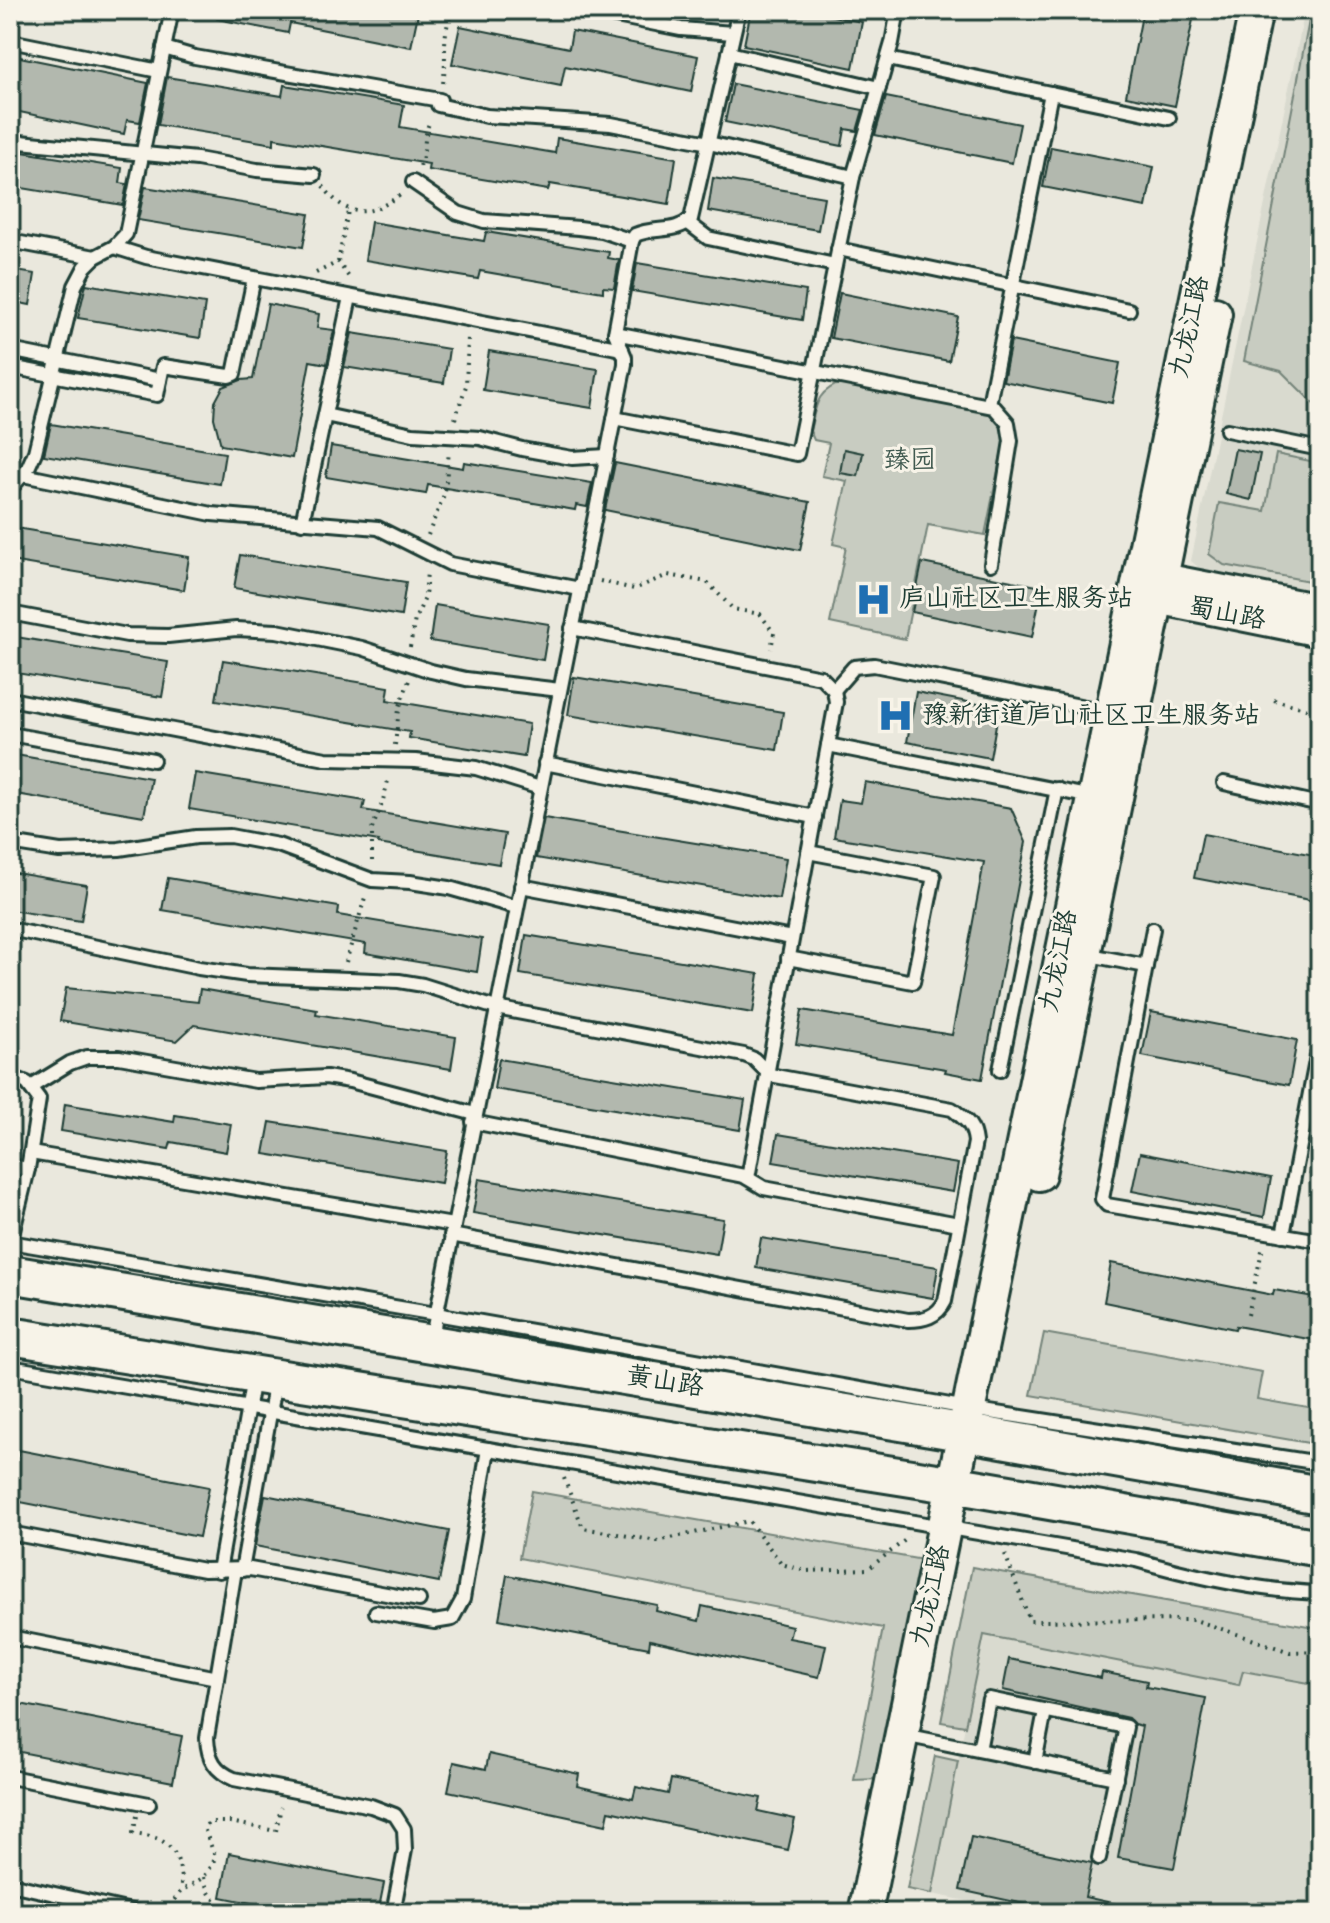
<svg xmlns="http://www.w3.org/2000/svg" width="1330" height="1923" font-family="Mynerve,'LXGW WenKai TC',sans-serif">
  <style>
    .built { fill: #d9dacf }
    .green { fill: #c8ccc1; stroke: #74847a; stroke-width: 2 }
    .building { fill: #b2b8ae; stroke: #1f3d34; stroke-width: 2 }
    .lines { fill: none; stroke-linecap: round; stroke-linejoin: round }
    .service-casing { stroke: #1f3d34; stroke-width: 18 }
    .minor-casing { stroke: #1f3d34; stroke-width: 32 }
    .tertiary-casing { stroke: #1f3d34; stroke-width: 38 }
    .secondary-casing { stroke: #1f3d34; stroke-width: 42 }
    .path { stroke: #1f3d34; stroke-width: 4; stroke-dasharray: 2 6; stroke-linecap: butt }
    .service { stroke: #f7f3e8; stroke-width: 12 }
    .minor { stroke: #f7f3e8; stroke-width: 26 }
    .tertiary { stroke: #f7f3e8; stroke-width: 32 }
    .secondary { stroke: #f7f3e8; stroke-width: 36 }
    .labels { text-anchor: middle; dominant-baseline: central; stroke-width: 6; stroke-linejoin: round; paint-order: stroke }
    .street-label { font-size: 26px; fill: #1f3d34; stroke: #f7f3e8 }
    .park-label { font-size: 26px; fill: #415a50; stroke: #f7f3e8 }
    .poi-label { font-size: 26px; fill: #1f3d34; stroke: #f7f3e8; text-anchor: start }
  </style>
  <rect width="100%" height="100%" fill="#eae8dd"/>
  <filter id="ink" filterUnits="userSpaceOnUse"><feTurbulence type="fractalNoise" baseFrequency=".0125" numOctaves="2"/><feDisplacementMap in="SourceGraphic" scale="16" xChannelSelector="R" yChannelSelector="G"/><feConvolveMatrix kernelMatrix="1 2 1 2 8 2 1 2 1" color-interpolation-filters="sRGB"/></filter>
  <g filter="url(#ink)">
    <g class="built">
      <polygon points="1305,10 1320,10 1320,595 1205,573 1191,561"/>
      <polygon points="983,1634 1239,1685 1242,1670 1320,1685 1320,1913 1027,1913 932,1894"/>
    </g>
    <g class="green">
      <polygon points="1311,10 1320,10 1320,410 1281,371 1244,361"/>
      <path d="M844 382 987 411 1004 428V440L985 535 928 525 905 639 830 623 846 547 833 544 847 481 822 476 829 443 814 440 810 431C816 406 816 390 844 382Z"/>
      <polygon points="1276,454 1320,463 1320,583 1224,565 1209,554 1219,503 1265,511"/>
      <polygon points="1044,1333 1262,1372 1257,1399 1320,1410 1320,1445 1031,1395"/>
      <polygon points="532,1491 923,1560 879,1779 854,1780 883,1628 519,1558"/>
      <polygon points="972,1567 1320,1628 1320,1685 1243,1671 1239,1685 984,1635 965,1726 941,1722"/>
      <polygon points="935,1756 958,1761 932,1894 907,1889"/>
    </g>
    <g class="building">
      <polygon points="218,10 398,10 418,14 411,47 290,23 288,33 217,19"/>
      <polygon points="751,10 804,10 862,22 853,68 744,45"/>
      <polygon points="1143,10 1195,10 1175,106 1126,96"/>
      <polygon points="460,26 569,48 572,31 698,56 691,92 565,66 561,86 452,64"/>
      <polygon points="10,55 148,83 140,122 127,120 124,134 10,110"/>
      <polygon points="167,77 282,96 284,85 404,105 400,127 555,153 557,138 676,158 669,204 550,184 548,190 428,170 429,164 274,138 274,144 158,125"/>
      <polygon points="733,84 863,110 857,131 845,129 842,146 725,122"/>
      <polygon points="886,97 1020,124 1012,163 875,135"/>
      <polygon points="1051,147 1154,167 1146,207 1043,187"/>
      <polygon points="10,150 122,168 120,183 127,184 123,205 10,186"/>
      <polygon points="713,178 824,197 818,230 708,211"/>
      <polygon points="145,187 309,214 303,247 138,220"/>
      <polygon points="371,222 484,241 486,232 609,252 608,258 619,260 614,288 603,287 603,292 480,271 478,279 365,260"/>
      <polygon points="637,263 806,291 802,320 632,291"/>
      <polygon points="10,270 35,274 30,305 10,301"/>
      <polygon points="86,284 205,304 200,338 78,318"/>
      <polygon points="840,293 958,317 949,361 831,338"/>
      <polygon points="268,304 319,314 317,328 334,330 327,364 310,361 292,458 221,445 214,418 215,402 223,387 241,380 253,379"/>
      <polygon points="352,333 449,349 444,383 344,367"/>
      <polygon points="1011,341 1120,363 1112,403 1003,381"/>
      <polygon points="489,351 598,369 592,408 483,390"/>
      <polygon points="51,424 225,453 220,484 44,455"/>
      <polygon points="331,446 463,468 464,462 592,483 587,507 576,505 575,510 428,485 426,494 326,477"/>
      <polygon points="844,449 863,453 858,476 840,473"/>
      <polygon points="1235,449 1260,454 1251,500 1226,494"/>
      <polygon points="615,463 810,502 800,550 605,510"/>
      <polygon points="10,527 189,557 184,590 10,561"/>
      <polygon points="240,555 406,582 401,616 234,588"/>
      <polygon points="922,563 1042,587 1032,637 912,612"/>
      <polygon points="435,605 549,624 543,660 430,641"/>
      <polygon points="10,636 168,662 162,697 10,672"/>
      <polygon points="223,660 389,687 387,700 529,724 524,757 409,738 410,732 216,700"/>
      <polygon points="574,677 783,712 777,750 568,715"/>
      <polygon points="916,692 999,708 990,758 907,742"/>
      <polygon points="10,754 151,778 144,816 10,793"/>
      <polygon points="195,773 365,801 363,810 505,834 499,864 378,844 379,841 189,809"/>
      <polygon points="865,782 1011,808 1026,842 982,1079 945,1072 946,1069 796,1044 802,1010 952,1035 984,862 834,837 840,800 861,803"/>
      <polygon points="544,818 786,858 779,899 536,858"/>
      <polygon points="1203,834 1320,856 1320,902 1194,878"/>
      <polygon points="10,872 87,885 81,921 10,910"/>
      <polygon points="168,878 339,907 338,915 482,939 477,972 365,953 366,944 162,910"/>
      <polygon points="526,935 759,974 753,1013 520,974"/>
      <polygon points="66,988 198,1002 200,989 317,1009 316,1014 456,1037 451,1069 194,1025 177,1041 60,1021"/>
      <polygon points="1151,1012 1297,1040 1289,1085 1142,1056"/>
      <polygon points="499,1059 745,1100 740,1130 494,1089"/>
      <polygon points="65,1104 174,1122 175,1115 231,1124 226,1152 171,1142 169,1149 61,1131"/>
      <polygon points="270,1122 447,1151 441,1183 264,1154"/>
      <polygon points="778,1134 958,1164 953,1192 773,1162"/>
      <polygon points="1140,1153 1271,1178 1264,1217 1132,1191"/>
      <polygon points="479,1179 723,1219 717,1254 473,1213"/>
      <polygon points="761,1238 938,1267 933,1298 756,1268"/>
      <polygon points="1111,1263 1273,1295 1274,1290 1320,1298 1320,1341 1236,1326 1235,1329 1104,1302"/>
      <polygon points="19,1450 209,1487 199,1537 10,1500"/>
      <polygon points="265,1495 449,1531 439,1582 255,1546"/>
      <polygon points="507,1575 657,1605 656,1611 699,1621 702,1606 792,1626 789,1638 826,1645 819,1677 650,1640 649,1648 499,1619"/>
      <polygon points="1009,1659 1101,1678 1102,1672 1147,1681 1146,1687 1206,1698 1174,1868 1118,1858 1142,1726 1134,1724 1128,1718 1003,1690"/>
      <polygon points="10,1702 182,1736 173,1782 10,1750"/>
      <polygon points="489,1754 579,1774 577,1786 633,1799 636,1787 668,1794 671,1779 761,1798 758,1811 795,1819 788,1850 609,1811 606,1825 448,1791 454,1762 486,1769"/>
      <polygon points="971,1837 1092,1863 1085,1897 1121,1905 1121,1913 1066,1913 960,1890"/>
      <polygon points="229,1853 384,1883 378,1913 301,1913 221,1897"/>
    </g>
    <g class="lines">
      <defs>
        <g id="service">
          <polyline points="586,10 681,29 733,33"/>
          <polyline points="10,41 159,71"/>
          <polyline points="164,48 195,57 440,100"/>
          <polyline points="729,53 879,88"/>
          <polyline points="888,59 1169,118"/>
          <polyline points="438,105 487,116 611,124 709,143 853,177"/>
          <polyline points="10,141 197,159 257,170 314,175"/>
          <polyline points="413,182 458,213 484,221 579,228 602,231 632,241"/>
          <polyline points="687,222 708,238 835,265"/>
          <polyline points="10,241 95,257"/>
          <polyline points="114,247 146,257 622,349"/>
          <polyline points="838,249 1129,310"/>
          <polyline points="615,333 994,407 1008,423 1011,441 991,564"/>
          <polyline points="10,350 160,380"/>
          <polyline points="10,367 157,395 163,366 229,376 234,374 254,278"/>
          <polyline points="989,404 1051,93"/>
          <polyline points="325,415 413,434 480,438 522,449 572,458 607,456"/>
          <polyline points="614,418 797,454 853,177 892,43 898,10"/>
          <polyline points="1227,430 1320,449"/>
          <polyline points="23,475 212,514 378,528 450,564 580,589"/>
          <polyline points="10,489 27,470 35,452 75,286 85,267 95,257 114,247 126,234 172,10"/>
          <polyline points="302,523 350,297"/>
          <polyline points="10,613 127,635 168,636 236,629 277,631 362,648 431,671 466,679 560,690"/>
          <polyline points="572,628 821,677 834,690 836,702 748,1178"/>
          <polyline points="834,690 854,667 874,665 1110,712"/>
          <polyline points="10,699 326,759 416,761 476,768 540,788"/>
          <polyline points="10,734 153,760"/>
          <polyline points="828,745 1092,797"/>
          <polyline points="545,763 815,817"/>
          <polyline points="1224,783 1320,804"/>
          <polyline points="10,843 60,851 119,849 196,837 230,836 278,845 372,880 410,882 449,888 516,907"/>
          <polyline points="521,886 792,938"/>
          <path d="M10 929 199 968 247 975 399 981 423 985 496 1008 744 1055 754 1059 770 1075 952 1109C966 1120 973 1124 975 1142L945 1301C937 1317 924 1320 908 1320L451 1235"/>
          <polyline points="1153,929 1102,1199 1107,1205 1320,1241"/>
          <polyline points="1085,954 1146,966"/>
          <polyline points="788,958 913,982 934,876 808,852"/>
          <polyline points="1000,1070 1057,789"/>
          <polyline points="10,1076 27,1083 39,1099 28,1169 10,1243"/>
          <polyline points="31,1087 70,1063 87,1057 119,1057 256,1081 326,1077 350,1081 475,1114"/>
          <polyline points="473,1122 744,1176 764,1188 959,1224"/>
          <polyline points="31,1153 453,1225"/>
          <polyline points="10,1166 28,1169"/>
          <polyline points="1283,1235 1320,1040"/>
          <polyline points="10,1242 436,1314 990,1412 1320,1463"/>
          <path d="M431 1342 625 364V357L615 333 632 241 635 235C654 226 675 234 691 219L739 10"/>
          <path d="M10 1367 1136 1560C1195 1577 1258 1591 1320 1593"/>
          <polyline points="10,1533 204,1570 250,1569 419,1600"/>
          <path d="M235 1570 207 1738C208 1759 215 1771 234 1779L371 1806 395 1815 404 1829 405 1850 393 1913"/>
          <polyline points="242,1570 276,1380"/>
          <polyline points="219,1571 253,1378"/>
          <polyline points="376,1612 434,1622 452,1619 463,1599 488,1449"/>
          <polyline points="10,1637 217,1678"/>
          <polyline points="904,1735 1116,1778"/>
          <polyline points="979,1750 989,1699 1126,1727 1099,1858"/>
          <polyline points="1035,1762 1045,1711"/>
          <polyline points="10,1777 149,1804"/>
          <polyline points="10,1884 140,1913"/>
        </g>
        <g id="minor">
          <polyline points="1143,573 1320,608"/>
          <polyline points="1137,596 1320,633"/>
        </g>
        <g id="tertiary">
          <polyline points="1039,1174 1215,314"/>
          <path d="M865 1913C997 1279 1123 644 1256 10"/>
        </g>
        <g id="secondary">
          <polyline points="10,1274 985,1436 1320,1495"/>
          <polyline points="10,1336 975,1488 1320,1548"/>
        </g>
      </defs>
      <use href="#service" class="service-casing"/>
      <use href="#minor" class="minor-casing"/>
      <use href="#tertiary" class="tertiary-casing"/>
      <use href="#secondary" class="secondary-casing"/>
      <g class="path">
        <path d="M443 83C448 55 440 37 453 10"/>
        <path d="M420 166C426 151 423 136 430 121"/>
        <path d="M323 186C348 220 370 217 403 193"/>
        <polyline points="338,262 348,211"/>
        <polyline points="316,273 338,262 351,280"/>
        <polyline points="455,419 466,386 468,337"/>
        <polyline points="428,535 445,492 449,451"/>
        <polyline points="600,581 634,589 668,575 707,582 733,609 760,614 774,633 771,649"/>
        <polyline points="410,647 415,619 425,598 427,571"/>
        <polyline points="1274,700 1320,712"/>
        <polyline points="395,745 399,709 409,680"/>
        <polyline points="372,861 372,829 382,804 389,777"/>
        <polyline points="346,962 366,894"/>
        <polyline points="1309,1173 1320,1175"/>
        <polyline points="1248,1315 1263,1246"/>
        <polyline points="564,1478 583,1528 657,1541 749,1521 782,1564 805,1571 868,1569 909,1537"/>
        <polyline points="1005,1554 1030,1621 1195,1620 1290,1652 1320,1651"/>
        <path d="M137 1816 133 1833C171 1837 182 1853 181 1890"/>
        <path d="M204 1877C209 1905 226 1909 252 1913"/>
        <polyline points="165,1913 181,1891 204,1877 213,1864 215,1856 204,1828 209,1822 230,1822 276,1831 281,1807"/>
        <polyline points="263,1913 283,1910 291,1913"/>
      </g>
      <use href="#service" class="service"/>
      <use href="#minor" class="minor"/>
      <use href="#tertiary" class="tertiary"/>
      <use href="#secondary" class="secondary"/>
    </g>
  </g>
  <defs>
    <symbol id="hospital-bare" viewBox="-9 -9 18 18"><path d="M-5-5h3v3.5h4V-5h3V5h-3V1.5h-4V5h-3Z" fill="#1f6fb2" stroke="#f7f3e8" stroke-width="2.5" paint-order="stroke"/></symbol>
  </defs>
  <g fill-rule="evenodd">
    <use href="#hospital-bare" x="848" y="574" width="51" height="51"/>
    <use href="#hospital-bare" x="870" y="690" width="51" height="51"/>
  </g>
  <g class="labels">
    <g class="street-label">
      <text transform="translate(1190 327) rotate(-78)">九龙江路</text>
      <text transform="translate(1227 614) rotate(11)">蜀山路</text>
      <text transform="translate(1059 961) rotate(-79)">九龙江路</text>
      <text transform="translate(665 1382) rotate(9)">黄山路</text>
      <text transform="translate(931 1596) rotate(-78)">九龙江路</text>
    </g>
    <g class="park-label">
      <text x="910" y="461">臻园</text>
    </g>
    <g class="poi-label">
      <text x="899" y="599">庐山社区卫生服务站</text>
      <text x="922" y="716">豫新街道庐山社区卫生服务站</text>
    </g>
  </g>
  <rect width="1330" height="1923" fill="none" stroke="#f7f3e8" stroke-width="40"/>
  <rect x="20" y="20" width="1290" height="1883" fill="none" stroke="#1f3d34" stroke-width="3" filter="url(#ink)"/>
</svg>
